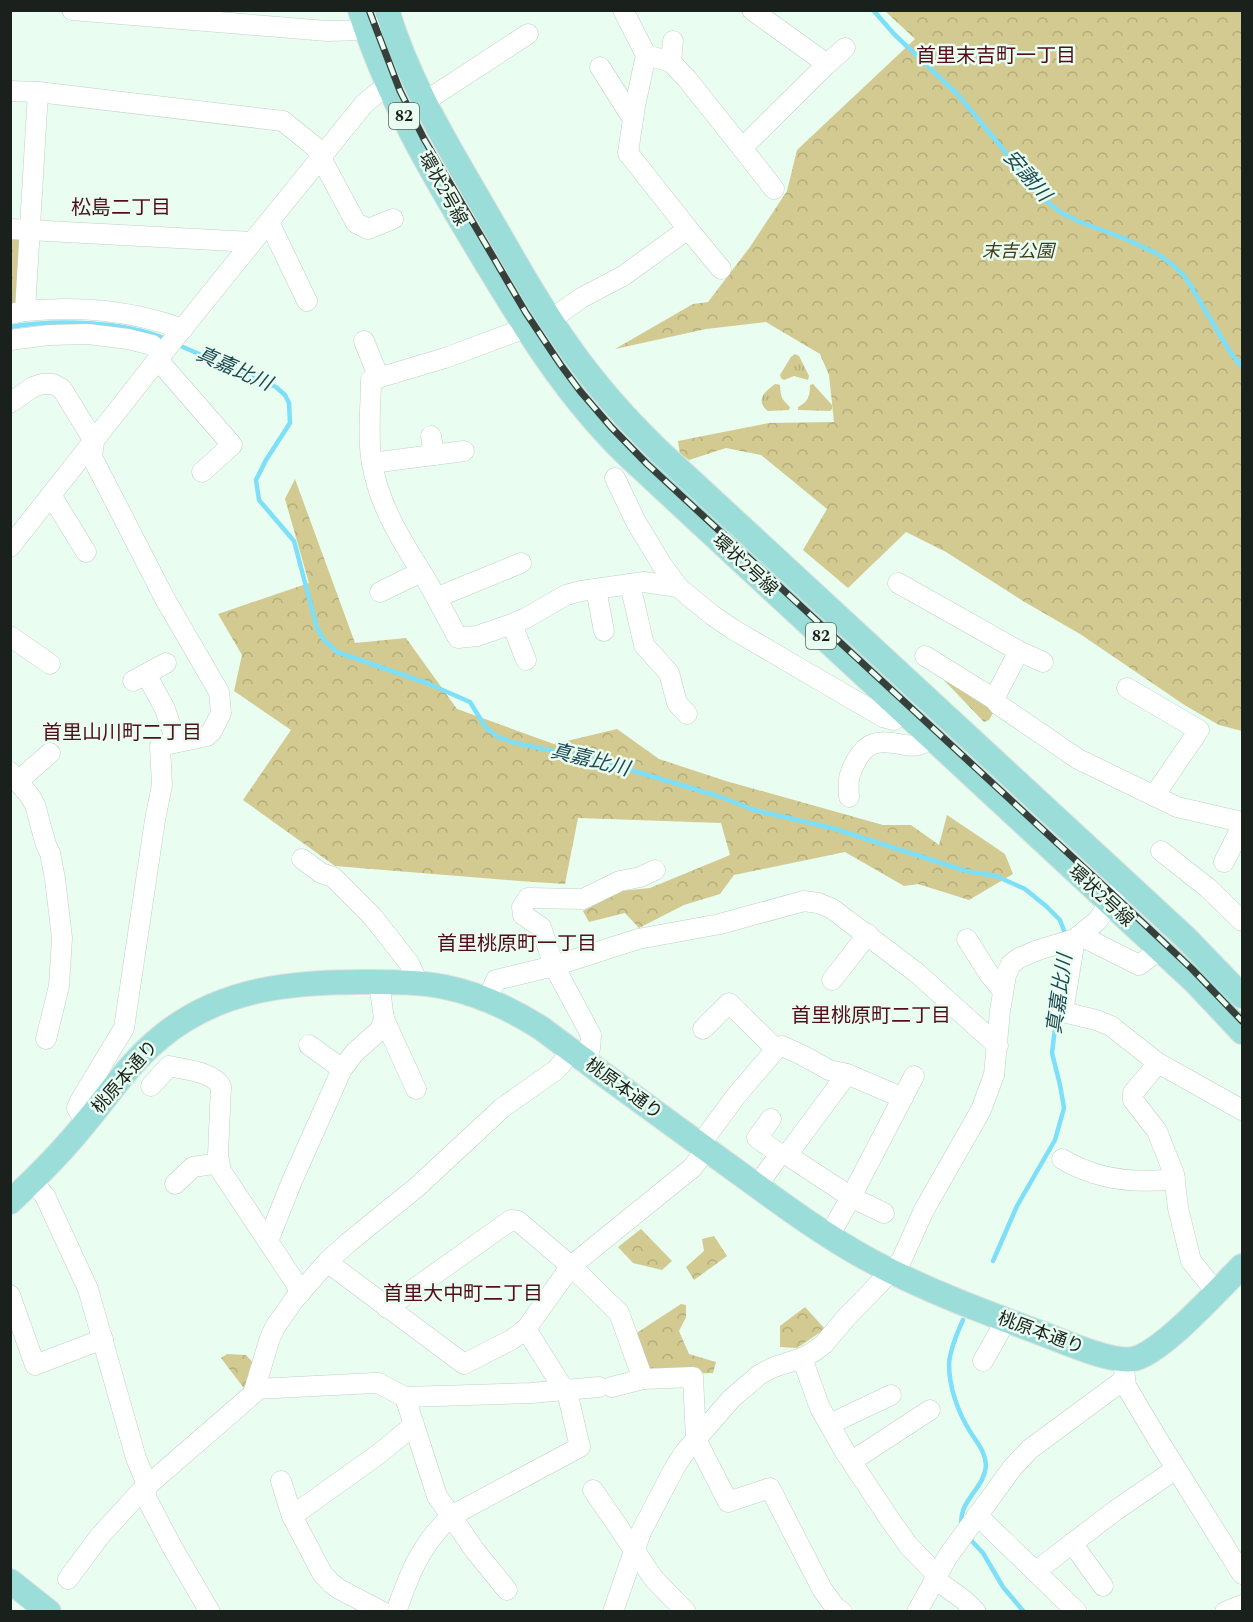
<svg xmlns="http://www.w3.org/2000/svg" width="1253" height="1622" font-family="Spectral,'Noto Sans JP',serif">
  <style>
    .grass { fill: url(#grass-tufts) }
    .forest { fill: url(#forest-crowns) }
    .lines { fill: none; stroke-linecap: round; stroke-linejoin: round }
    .stream { stroke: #7edff8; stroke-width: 4.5 }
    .minor-casing { stroke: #bed1c5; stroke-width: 21 }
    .major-casing { stroke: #dfe0df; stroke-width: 26 }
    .minor { stroke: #fff; stroke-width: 20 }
    .major { stroke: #9bded9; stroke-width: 24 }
    .rail-casing { stroke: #363f39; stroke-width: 7 }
    .rail { stroke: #e9fdf1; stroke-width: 4.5; stroke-dasharray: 14; stroke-linecap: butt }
    .labels { text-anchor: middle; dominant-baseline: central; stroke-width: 5; stroke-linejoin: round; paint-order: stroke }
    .shield { fill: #e9fdf1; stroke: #58635c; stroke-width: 1.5 }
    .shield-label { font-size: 16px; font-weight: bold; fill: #1a211c }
    .street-label { font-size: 18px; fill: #1a211c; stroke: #e9fdf1 }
    .park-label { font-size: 18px; font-style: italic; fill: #3f3a18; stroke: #e9fdf1 }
    .neighbourhood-label { font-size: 20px; fill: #520c1a; stroke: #e9fdf1 }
    .water-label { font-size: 20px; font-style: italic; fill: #1c4853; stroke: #e9fdf1 }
  </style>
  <defs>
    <pattern id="grass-tufts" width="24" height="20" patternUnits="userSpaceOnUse" patternTransform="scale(1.5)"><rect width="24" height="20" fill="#d2ca91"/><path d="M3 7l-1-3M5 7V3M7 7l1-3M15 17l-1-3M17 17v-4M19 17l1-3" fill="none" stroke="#b4ad7c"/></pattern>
    <pattern id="forest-crowns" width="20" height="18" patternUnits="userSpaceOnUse" patternTransform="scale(1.5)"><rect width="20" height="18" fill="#d2ca91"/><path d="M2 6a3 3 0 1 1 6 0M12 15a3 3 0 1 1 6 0" fill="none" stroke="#b4ad7c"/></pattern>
  </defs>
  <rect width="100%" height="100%" fill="#e9fdf1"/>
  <g class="grass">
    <polygon points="795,354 799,356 809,376 808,380 794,376 784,380 781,378 780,375 791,357"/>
    <path d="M775 384 780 385C781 398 781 398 790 407L789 410 768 411C754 400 766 391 775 384Z"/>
    <path d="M813 384 832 405V409L830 411 798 410V407C808 402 810 396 810 385Z"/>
  </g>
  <g class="forest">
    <polygon points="885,11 1242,11 1242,731 1219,725 1186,706 1080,634 1023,601 946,552 906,532 848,588 803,550 827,509 761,455 726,448 689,460 680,454 678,441 769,423 834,422 829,375 820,354 766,322 706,329 615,349 693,304 708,302 750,247 787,191 797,150 915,39"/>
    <polygon points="11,235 20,236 19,302 11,307"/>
    <polygon points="295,479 355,643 406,638 457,709 554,744 617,729 659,759 726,781 883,825 911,825 939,845 947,815 1005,854 1013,874 969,900 918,884 904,886 845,852 734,875 720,894 684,905 639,928 625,913 589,922 583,911 621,891 650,888 730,855 721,823 578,818 565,884 519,881 335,866 243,800 291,730 234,691 242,655 218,614 309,583 285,499"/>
    <polygon points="939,675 996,708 989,720 984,722"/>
    <polygon points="641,1229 672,1261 662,1270 633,1263 618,1247"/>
    <polygon points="714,1236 727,1256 694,1280 686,1267 704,1251 702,1239"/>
    <polygon points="681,1304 686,1305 686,1317 679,1331 689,1354 716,1362 713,1373 651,1375 635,1334"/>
    <polygon points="805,1307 825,1329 797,1348 780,1347 780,1326"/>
    <polygon points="227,1354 246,1355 256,1366 246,1391 221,1358"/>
  </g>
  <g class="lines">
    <g class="stream">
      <polyline points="873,10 894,34 959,96 1045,200 1063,214 1083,223 1123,238 1156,253 1173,265 1186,278 1230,352 1242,367"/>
      <path d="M10 327C56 319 123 321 166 339"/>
      <polyline points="176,344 276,387 285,395 289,403 290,423 266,460 256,480 259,500 294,541 317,628 324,640 337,652 429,684 470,702 486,728 498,737 515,743 595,760 634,771 718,796 754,810 832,828 966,871 996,876 1025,889 1046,906 1060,920 1066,936"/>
      <polyline points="993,1261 1017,1206 1055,1140 1064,1108 1060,1085 1052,1053 1057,1012"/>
      <path d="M962 1528C956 1502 984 1490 986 1466 986 1453 978 1444 971 1433 958 1413 949 1387 949 1364 950 1349 957 1333 963 1320"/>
      <polyline points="968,1537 983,1553 1003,1587 1024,1612"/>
    </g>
    <defs>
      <g id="minor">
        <polyline points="72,10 327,31 366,30 392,26"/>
        <polyline points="646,55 671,62 687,79 742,148 827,64 752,10"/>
        <polyline points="671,62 673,41"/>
        <polyline points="827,64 845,48"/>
        <polyline points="600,67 633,119"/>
        <polyline points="10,91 38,92 283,121 315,147 356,223 368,229 393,219"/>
        <polyline points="424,102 528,34"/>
        <polyline points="742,148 774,189"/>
        <polyline points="269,222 307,301"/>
        <polyline points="10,229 252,242"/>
        <polyline points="688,229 721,269"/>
        <path d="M25 311C82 306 129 310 183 329"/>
        <polyline points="10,314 25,311 38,92"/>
        <polyline points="550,320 581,298 623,276 688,229 628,153 635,106 646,55 623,10"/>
        <path d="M526 328 445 358 371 380C371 407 367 436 372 463 379 506 402 541 425 578 437 598 447 618 458 638L477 636 512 624 526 618 566 595 581 591 644 582 678 587"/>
        <polyline points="10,340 49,335 88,334 128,339 152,345 162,354"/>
        <polyline points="364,341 379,378"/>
        <polyline points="158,360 232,445 202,472"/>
        <polyline points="10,403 33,387 42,384 53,384 62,389 94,441 92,457 165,599 219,692 221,713 212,731 207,736 160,746 162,785 155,820 124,1028 80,1101 77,1108 86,1122"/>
        <polyline points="431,436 434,455"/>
        <polyline points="372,463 464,451"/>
        <polyline points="615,478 636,522 662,565 678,587 712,615 734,630 883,717 894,720 903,712"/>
        <polyline points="51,495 86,552"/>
        <polyline points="10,547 162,354 364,104 376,94 389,86"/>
        <polyline points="898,583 1019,651 994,699 999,705 1078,759 1177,807 1242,822"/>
        <polyline points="630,584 644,645 669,673 677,703 687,714"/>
        <polyline points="596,589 604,631"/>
        <polyline points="380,592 421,572"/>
        <polyline points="437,598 450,592 521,563"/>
        <polyline points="512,624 526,660"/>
        <polyline points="10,636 50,664"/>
        <polyline points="1019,651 1043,662"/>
        <polyline points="925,656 994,699"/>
        <polyline points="146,674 165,709 176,742"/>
        <polyline points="133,681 166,663"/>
        <polyline points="1127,688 1199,730 1154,796"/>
        <polyline points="10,772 30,796 35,805 46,845 50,853 55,879 62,938 59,986 46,1039"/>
        <polyline points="18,781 50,753"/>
        <path d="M849 797C848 780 848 776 856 761 867 741 879 740 900 744 906 745 912 747 918 745 923 744 926 740 929 736"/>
        <polyline points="1161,851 1208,888 1242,921"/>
        <polyline points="302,859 321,873 333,877 372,916 409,963 418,983"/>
        <polyline points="1224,862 1242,826"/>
        <polyline points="1081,936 1139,965 1150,957 1158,949"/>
        <polyline points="967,939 989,974 1003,991"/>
        <polyline points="1075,939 1063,1012 1096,1020 1111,1026 1158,1063 1242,1110"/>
        <polyline points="832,980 868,934"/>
        <polyline points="487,1000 496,980 554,966 541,927 523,915 522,907 528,898 583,899 620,881 640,877 655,870"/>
        <polyline points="384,1019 416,1089"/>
        <polyline points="309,1045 342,1069"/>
        <polyline points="586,1061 590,1048 591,1035 554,966 638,939 720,924 804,901 818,903 831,908 917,973 998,1046"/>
        <polyline points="1158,1063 1133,1093 1133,1100 1157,1131 1174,1174 1178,1208 1191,1261 1216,1292"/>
        <polyline points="847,1074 903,1098"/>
        <path d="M151 1086 169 1066C185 1070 211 1071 221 1086L218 1155 221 1171 295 1282 300 1294"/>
        <polyline points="771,1119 757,1138 780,1154"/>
        <polyline points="700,1145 736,1096 776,1049 729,1003 703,1029"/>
        <polyline points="787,1155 851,1197 884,1213"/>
        <path d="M1062 1159C1097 1180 1135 1184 1175 1179"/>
        <polyline points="32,1181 45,1196 88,1289 136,1458 145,1480 147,1499 172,1547 210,1612"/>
        <polyline points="175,1184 193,1167 219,1163"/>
        <polyline points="757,1186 780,1154 787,1155 847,1074 829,1070 802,1055 782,1046 776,1049"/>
        <polyline points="829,1236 851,1197 914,1076"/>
        <polyline points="268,1241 292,1181 342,1069 355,1052 380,1030 384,1019 379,982"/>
        <polyline points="327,1262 464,1364 511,1340 526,1329 571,1266 692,1168 706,1150"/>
        <polyline points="10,1295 35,1365 103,1339"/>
        <polyline points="387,1308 511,1220 518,1221 571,1266 619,1313 643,1379"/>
        <polyline points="802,1358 820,1408 845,1452 891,1521 908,1545 932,1570 939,1582 964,1600 976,1612"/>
        <polyline points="983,1361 1006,1320"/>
        <polyline points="1124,1369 1126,1386 1157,1438 1242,1574"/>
        <polyline points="612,1387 643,1379 693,1377 696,1439 728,1502 770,1488 822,1589 835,1607 842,1612"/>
        <polyline points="256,1389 374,1383 378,1383 405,1397 531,1393 599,1387"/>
        <polyline points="830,1424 891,1395"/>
        <polyline points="852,1461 930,1410"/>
        <polyline points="281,1481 292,1516 322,1573 331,1583 339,1589 383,1612"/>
        <polyline points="593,1490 654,1579 686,1612"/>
        <polyline points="977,1515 1077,1612"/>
        <polyline points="292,1516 380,1453 414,1425"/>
        <polyline points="1072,1543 1103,1586"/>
        <polyline points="1036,1571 1116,1510 1176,1469"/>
        <polyline points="68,1579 99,1537 140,1492 253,1394 270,1338 275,1327 294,1300 327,1262 349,1242 417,1187 502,1108 556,1070 572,1051"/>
        <polyline points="507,1590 476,1552 451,1516 580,1447 568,1396 526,1329"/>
        <path d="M396 1612C410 1572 420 1546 451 1516L437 1496 405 1397"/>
        <polyline points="613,1612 634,1551 642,1530 675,1467 685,1452 732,1398 759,1375 774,1367 802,1358 813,1352 824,1344 844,1320 901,1261 924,1210 981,1110 994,1075 1000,1011 1006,975 1011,964 1019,958 1038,950 1075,939 1097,921 1118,891"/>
        <polyline points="917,1612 948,1556 1013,1467 1030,1449 1125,1379"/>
        <polyline points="1225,1612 1242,1605"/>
      </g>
      <g id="major">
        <path d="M360 10C386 95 433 175 479 251 524 326 565 395 628 456L1196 983 1242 1032"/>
        <path d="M387 10C408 80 445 141 481 203 509 251 536 301 569 347 595 384 625 418 658 450L1186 938 1242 996"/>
        <path d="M10 1202C37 1177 63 1151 86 1122 110 1093 131 1061 161 1037 221 987 297 981 372 982 396 982 421 982 445 987 479 994 511 1009 541 1028 605 1076 670 1123 735 1170 779 1202 823 1235 871 1261 927 1291 987 1313 1046 1335 1067 1343 1112 1363 1133 1359 1161 1354 1220 1288 1242 1266"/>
        <polyline points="10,1581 49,1612"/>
      </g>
    </defs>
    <use href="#minor" class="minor-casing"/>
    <use href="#major" class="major-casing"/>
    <use href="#minor" class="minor"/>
    <use href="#major" class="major"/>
    <defs>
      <polyline id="rail" points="369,10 400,91 424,139 526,313 560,364 580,391 611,427 647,464 1108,890 1192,969 1242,1021"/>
    </defs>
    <use href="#rail" class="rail-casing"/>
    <use href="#rail" class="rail"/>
  </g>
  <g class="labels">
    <g class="shield">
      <rect x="389" y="103" width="30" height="26" rx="4.5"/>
      <rect x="806" y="623" width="30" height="26" rx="4.5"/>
    </g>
    <g class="shield-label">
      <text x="404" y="116">82</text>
      <text x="821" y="636">82</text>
    </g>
    <g class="street-label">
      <text transform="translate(443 189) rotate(61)">環状2号線</text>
      <text transform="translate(745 565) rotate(43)">環状2号線</text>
      <text transform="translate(1101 896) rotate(43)">環状2号線</text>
      <text transform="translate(125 1077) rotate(-49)">桃原本通り</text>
      <text transform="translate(624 1089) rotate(36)">桃原本通り</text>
      <text transform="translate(1041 1333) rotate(20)">桃原本通り</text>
    </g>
    <g class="park-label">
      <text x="1018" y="251">末吉公園</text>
    </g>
    <g class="neighbourhood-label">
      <text x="996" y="56">首里末吉町一丁目</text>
      <text x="121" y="208">松島二丁目</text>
      <text x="122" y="733">首里山川町二丁目</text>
      <text x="517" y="944">首里桃原町一丁目</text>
      <text x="871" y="1016">首里桃原町二丁目</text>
      <text x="463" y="1294">首里大中町二丁目</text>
    </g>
    <g class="water-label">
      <text transform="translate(1027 176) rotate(49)">安謝川</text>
      <text transform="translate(234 369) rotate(24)">真嘉比川</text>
      <text transform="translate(590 760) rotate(14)">真嘉比川</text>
      <text transform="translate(1060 994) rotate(-82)">真嘉比川</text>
    </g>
  </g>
  <rect width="1253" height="1622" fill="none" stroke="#1a211c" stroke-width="24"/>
</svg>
